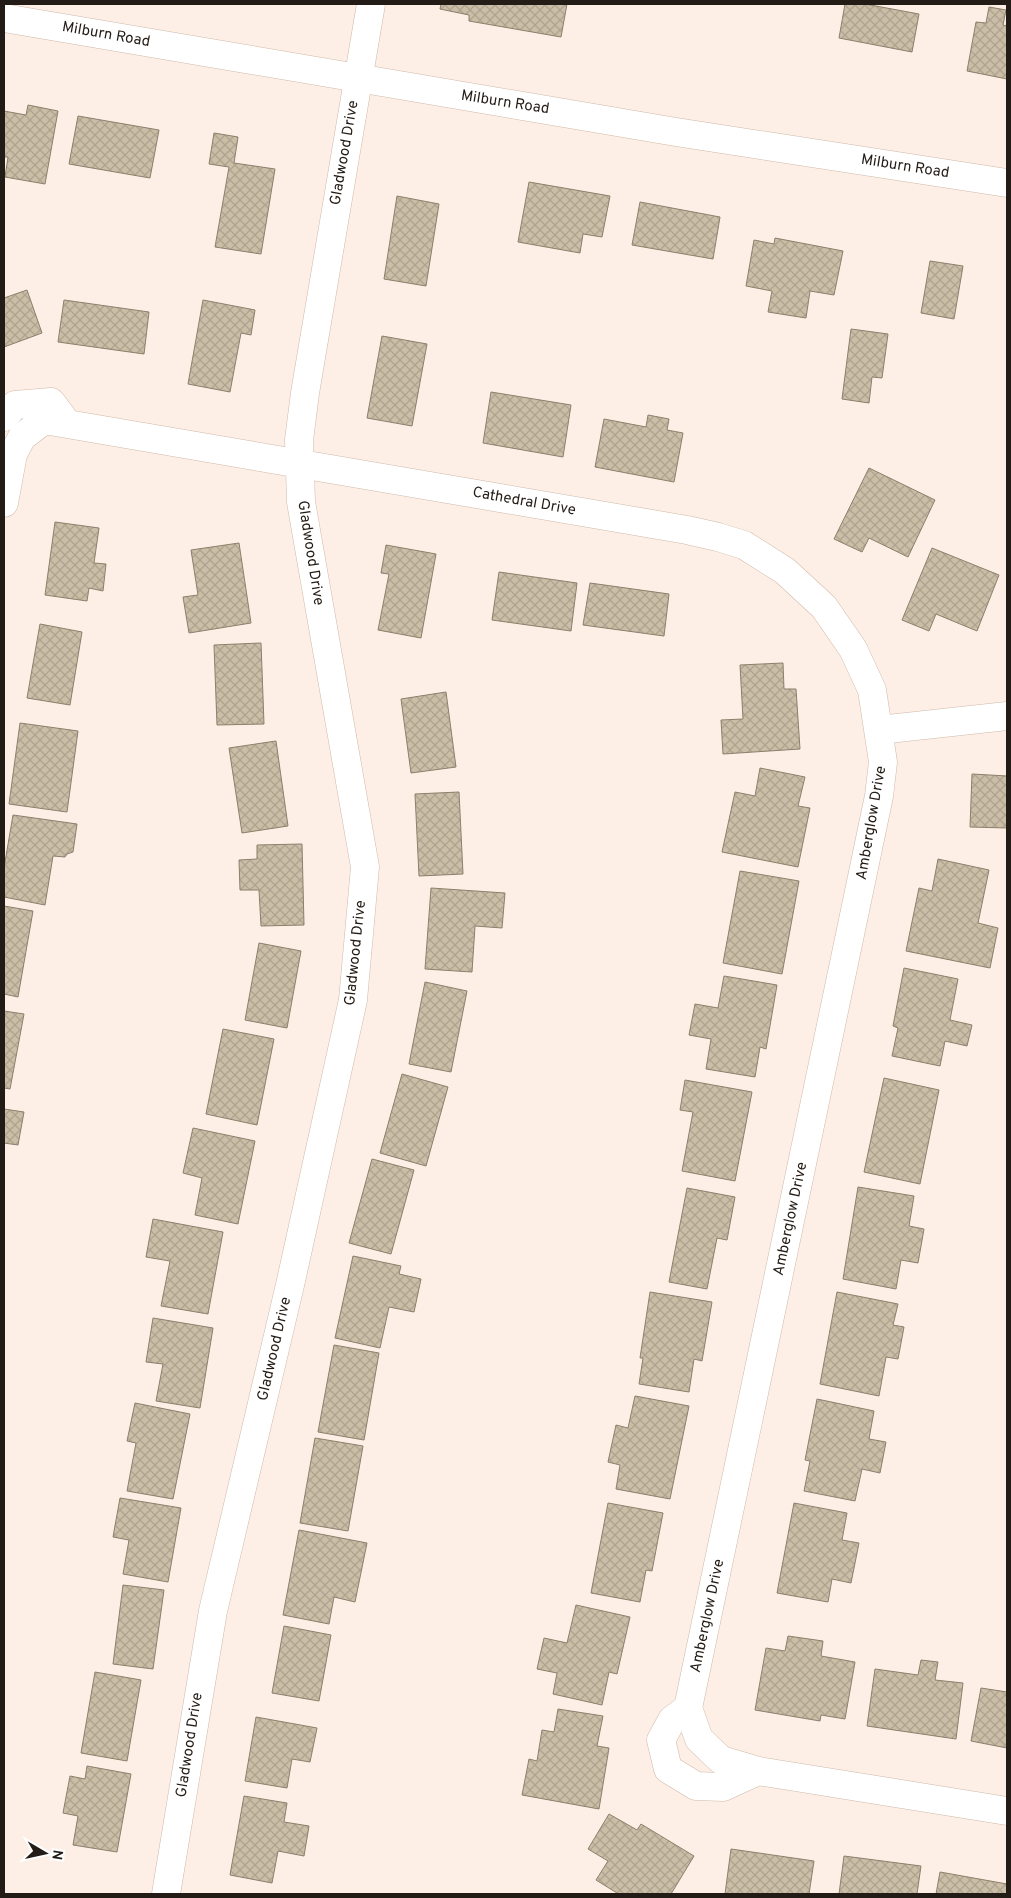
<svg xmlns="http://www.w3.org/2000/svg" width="1011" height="1898" font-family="Overpass,sans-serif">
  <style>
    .building { fill: url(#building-cross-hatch); stroke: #8c7f6b }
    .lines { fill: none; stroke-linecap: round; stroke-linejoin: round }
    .minor-casing { stroke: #d0b9aa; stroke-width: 29 }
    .minor { stroke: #fff; stroke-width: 28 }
    .labels { text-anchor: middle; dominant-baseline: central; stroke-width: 4.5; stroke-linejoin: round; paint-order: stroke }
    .street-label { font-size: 15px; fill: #231b15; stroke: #fff }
  </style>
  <defs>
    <pattern id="building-cross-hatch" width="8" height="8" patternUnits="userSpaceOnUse" patternTransform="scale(1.25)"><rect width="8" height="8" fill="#cbbea7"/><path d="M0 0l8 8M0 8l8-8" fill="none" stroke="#aea38f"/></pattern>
  </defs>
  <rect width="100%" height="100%" fill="#fdefe5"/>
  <g class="building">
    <polygon points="441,4 567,4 561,37 469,21 469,15 440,9"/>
    <polygon points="845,4 865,4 919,14 912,52 839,38"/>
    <polygon points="989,7 1006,10 1003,25 1007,26 1007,79 967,71 976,22 986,23"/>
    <polygon points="28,105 58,111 45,184 5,177 8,157 4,157 4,111 26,115"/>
    <polygon points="78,116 159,130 150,178 69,164"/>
    <polygon points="214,133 238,137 234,163 275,169 261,254 215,247 229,167 209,164"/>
    <polygon points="529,182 610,196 602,237 583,234 580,253 518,242"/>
    <polygon points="397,196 439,204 426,286 384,279"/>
    <polygon points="640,202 720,217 713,259 632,245"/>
    <polygon points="775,238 843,251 834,295 810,291 806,318 768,312 772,291 746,286 754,240 774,244"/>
    <polygon points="930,261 963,266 954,319 921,313"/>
    <polygon points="27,290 42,333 4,347 4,298"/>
    <polygon points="64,300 149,312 144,354 58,342"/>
    <polygon points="203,300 255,310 251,335 241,333 230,392 188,384"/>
    <polygon points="851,329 888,334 882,378 872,377 869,403 842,399"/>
    <polygon points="382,336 427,344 412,426 367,418"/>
    <polygon points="491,392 571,405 563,457 483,443"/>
    <polygon points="648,415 669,419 667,430 683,433 674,482 595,467 604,419 646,427"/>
    <polygon points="869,468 935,500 908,557 869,538 862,552 834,539"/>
    <polygon points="55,522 99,528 94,563 106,564 103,591 89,588 87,601 45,595"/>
    <polygon points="239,543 251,623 189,633 183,597 198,595 191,550"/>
    <polygon points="386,545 436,554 421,638 378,630 389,574 381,573"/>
    <polygon points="932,548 999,575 977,631 936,614 929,631 902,620"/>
    <polygon points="499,572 577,583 571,631 492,620"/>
    <polygon points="590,583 669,594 664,636 583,625"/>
    <polygon points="40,624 82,632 70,705 27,698"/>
    <polygon points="261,643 264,724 217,725 214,645"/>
    <polygon points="783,663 784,689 796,689 800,749 723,754 721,720 743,719 740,665"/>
    <polygon points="446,692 456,767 411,773 401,699"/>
    <polygon points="20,723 78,731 67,812 9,804"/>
    <polygon points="276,741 288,826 242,833 229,748"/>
    <polygon points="760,768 805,777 798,806 810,808 798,867 722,852 735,792 755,796"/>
    <polygon points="972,774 1007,776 1007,828 970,827"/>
    <polygon points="459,792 463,874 419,876 415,794"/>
    <polygon points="13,815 77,824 73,852 67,854 65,857 53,856 45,905 4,897 4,868"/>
    <polygon points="302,844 304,925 261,926 259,890 240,890 239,860 257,859 257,845"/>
    <polygon points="938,859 989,870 978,923 998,928 990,968 906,951 919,888 932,891"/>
    <polygon points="740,871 799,881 782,974 723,963"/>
    <polygon points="431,888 505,893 502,928 475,926 472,972 425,969"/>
    <polygon points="4,906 33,911 18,997 4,994"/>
    <polygon points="259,943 301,951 287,1028 245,1020"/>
    <polygon points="904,968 958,979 950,1020 972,1025 967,1046 945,1041 940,1066 892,1056 898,1028 893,1026"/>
    <polygon points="724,976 777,985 766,1049 760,1047 755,1077 706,1069 711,1039 689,1035 695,1004 718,1008"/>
    <polygon points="425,982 467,991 451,1072 409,1064"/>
    <polygon points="4,1011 24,1014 10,1089 4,1088"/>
    <polygon points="223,1029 274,1039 257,1125 206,1114"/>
    <polygon points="402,1074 448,1087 426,1166 380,1153"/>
    <polygon points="884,1078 939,1090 920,1184 864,1172"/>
    <polygon points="685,1080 752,1092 735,1181 682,1171 693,1112 680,1110"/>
    <polygon points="4,1109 24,1112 18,1145 4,1143"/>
    <polygon points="193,1128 255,1141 238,1224 195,1215 202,1178 183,1173"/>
    <polygon points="372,1159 414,1170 391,1254 349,1243"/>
    <polygon points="858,1187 914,1196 909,1226 924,1229 918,1263 901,1260 896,1289 843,1279"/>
    <polygon points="687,1188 735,1197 727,1240 717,1238 707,1289 669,1282"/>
    <polygon points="153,1219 223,1232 208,1314 161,1306 170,1261 146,1257"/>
    <polygon points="353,1256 401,1266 399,1274 421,1279 414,1312 389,1307 380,1348 335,1338"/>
    <polygon points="650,1292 712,1302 702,1361 694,1359 689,1392 639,1384 643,1358 640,1358"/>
    <polygon points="837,1292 898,1304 893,1325 904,1327 898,1359 886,1357 879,1396 820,1384"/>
    <polygon points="153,1318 213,1328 200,1408 156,1401 163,1364 146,1362"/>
    <polygon points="334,1345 379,1353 364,1440 318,1432"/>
    <polygon points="635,1396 689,1406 670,1499 616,1489 620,1465 608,1462 616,1425 628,1428"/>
    <polygon points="817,1399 874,1411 869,1439 886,1442 880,1473 862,1469 855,1501 804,1491 810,1461 805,1460"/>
    <polygon points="135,1403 190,1414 173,1499 127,1491 136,1443 127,1441"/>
    <polygon points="315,1438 363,1446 348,1531 300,1523"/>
    <polygon points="120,1498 181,1508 168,1582 123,1574 129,1540 113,1537"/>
    <polygon points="608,1503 663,1513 652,1571 646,1570 640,1602 591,1593"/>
    <polygon points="794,1503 847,1513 842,1540 859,1543 851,1583 832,1579 828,1602 777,1593"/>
    <polygon points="299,1530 367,1543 355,1602 334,1597 329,1624 283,1615"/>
    <polygon points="123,1585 164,1590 153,1669 113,1664"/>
    <polygon points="576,1605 630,1617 617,1674 609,1672 602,1705 553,1694 557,1673 537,1669 544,1638 567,1643"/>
    <polygon points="284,1626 331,1635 319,1701 272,1693"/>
    <polygon points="788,1636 823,1641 821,1656 855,1662 845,1719 821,1715 820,1721 755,1710 766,1648 785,1651"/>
    <polygon points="921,1660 938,1662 935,1680 963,1683 956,1739 867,1726 875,1669 918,1675"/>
    <polygon points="95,1672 141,1680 127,1761 81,1753"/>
    <polygon points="981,1688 1007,1692 1007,1748 971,1741"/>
    <polygon points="558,1709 603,1716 597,1746 609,1748 599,1809 522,1795 529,1759 537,1761 542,1730 554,1732"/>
    <polygon points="256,1717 317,1728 310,1762 292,1759 287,1788 245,1781"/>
    <polygon points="87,1766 131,1774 117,1852 73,1845 78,1816 63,1813 70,1776 85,1779"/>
    <polygon points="244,1796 287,1803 284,1822 309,1826 304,1856 278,1851 272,1883 230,1875"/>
    <polygon points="609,1814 637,1830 641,1824 694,1856 671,1894 616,1894 617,1893 596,1880 608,1861 588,1849"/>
    <polygon points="731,1849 814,1861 809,1894 725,1894"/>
    <polygon points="844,1856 921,1866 917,1894 839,1894"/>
    <polygon points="940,1872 1007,1884 1007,1894 936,1894"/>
  </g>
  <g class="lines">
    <defs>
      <g id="minor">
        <polyline points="4,18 676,132 1007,183"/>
        <polyline points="4,417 15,405 51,402 63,418"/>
        <polyline points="4,503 13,454 22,437 44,420 687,530 718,537 744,545 785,571 824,607 853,649 872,690 883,762 879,796 688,1708 699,1739 721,1760 758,1771 1007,1811"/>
        <polyline points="879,730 1007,716"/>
        <polyline points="688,1708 672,1720 661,1740 668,1769 696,1786 723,1787 758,1771"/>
        <polyline points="166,1894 213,1611 290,1285 353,1000 365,867 301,502 299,440 305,393 371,4"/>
      </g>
    </defs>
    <use href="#minor" class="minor-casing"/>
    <use href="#minor" class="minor"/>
  </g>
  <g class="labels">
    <g class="street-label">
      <text transform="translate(106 35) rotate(10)">Milburn Road</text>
      <text transform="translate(505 103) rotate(9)">Milburn Road</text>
      <text transform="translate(345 153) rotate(-80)">Gladwood Drive</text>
      <text transform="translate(905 167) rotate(9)">Milburn Road</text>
      <text transform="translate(524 502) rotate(10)">Cathedral Drive</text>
      <text transform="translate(310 553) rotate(81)">Gladwood Drive</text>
      <text transform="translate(872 823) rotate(-80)">Amberglow Drive</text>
      <text transform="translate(356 953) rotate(-84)">Gladwood Drive</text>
      <text transform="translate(791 1219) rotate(-78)">Amberglow Drive</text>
      <text transform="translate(275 1349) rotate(-77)">Gladwood Drive</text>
      <text transform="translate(708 1616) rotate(-78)">Amberglow Drive</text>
      <text transform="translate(190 1745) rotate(-81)">Gladwood Drive</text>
    </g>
  </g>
  <rect width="1011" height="1898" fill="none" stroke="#231b15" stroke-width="10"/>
  <g transform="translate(45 1853) rotate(99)" stroke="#ffffff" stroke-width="4" paint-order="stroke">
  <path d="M0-4L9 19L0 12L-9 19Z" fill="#231b15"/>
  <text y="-8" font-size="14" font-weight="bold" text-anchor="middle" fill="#231b15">N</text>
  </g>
</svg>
